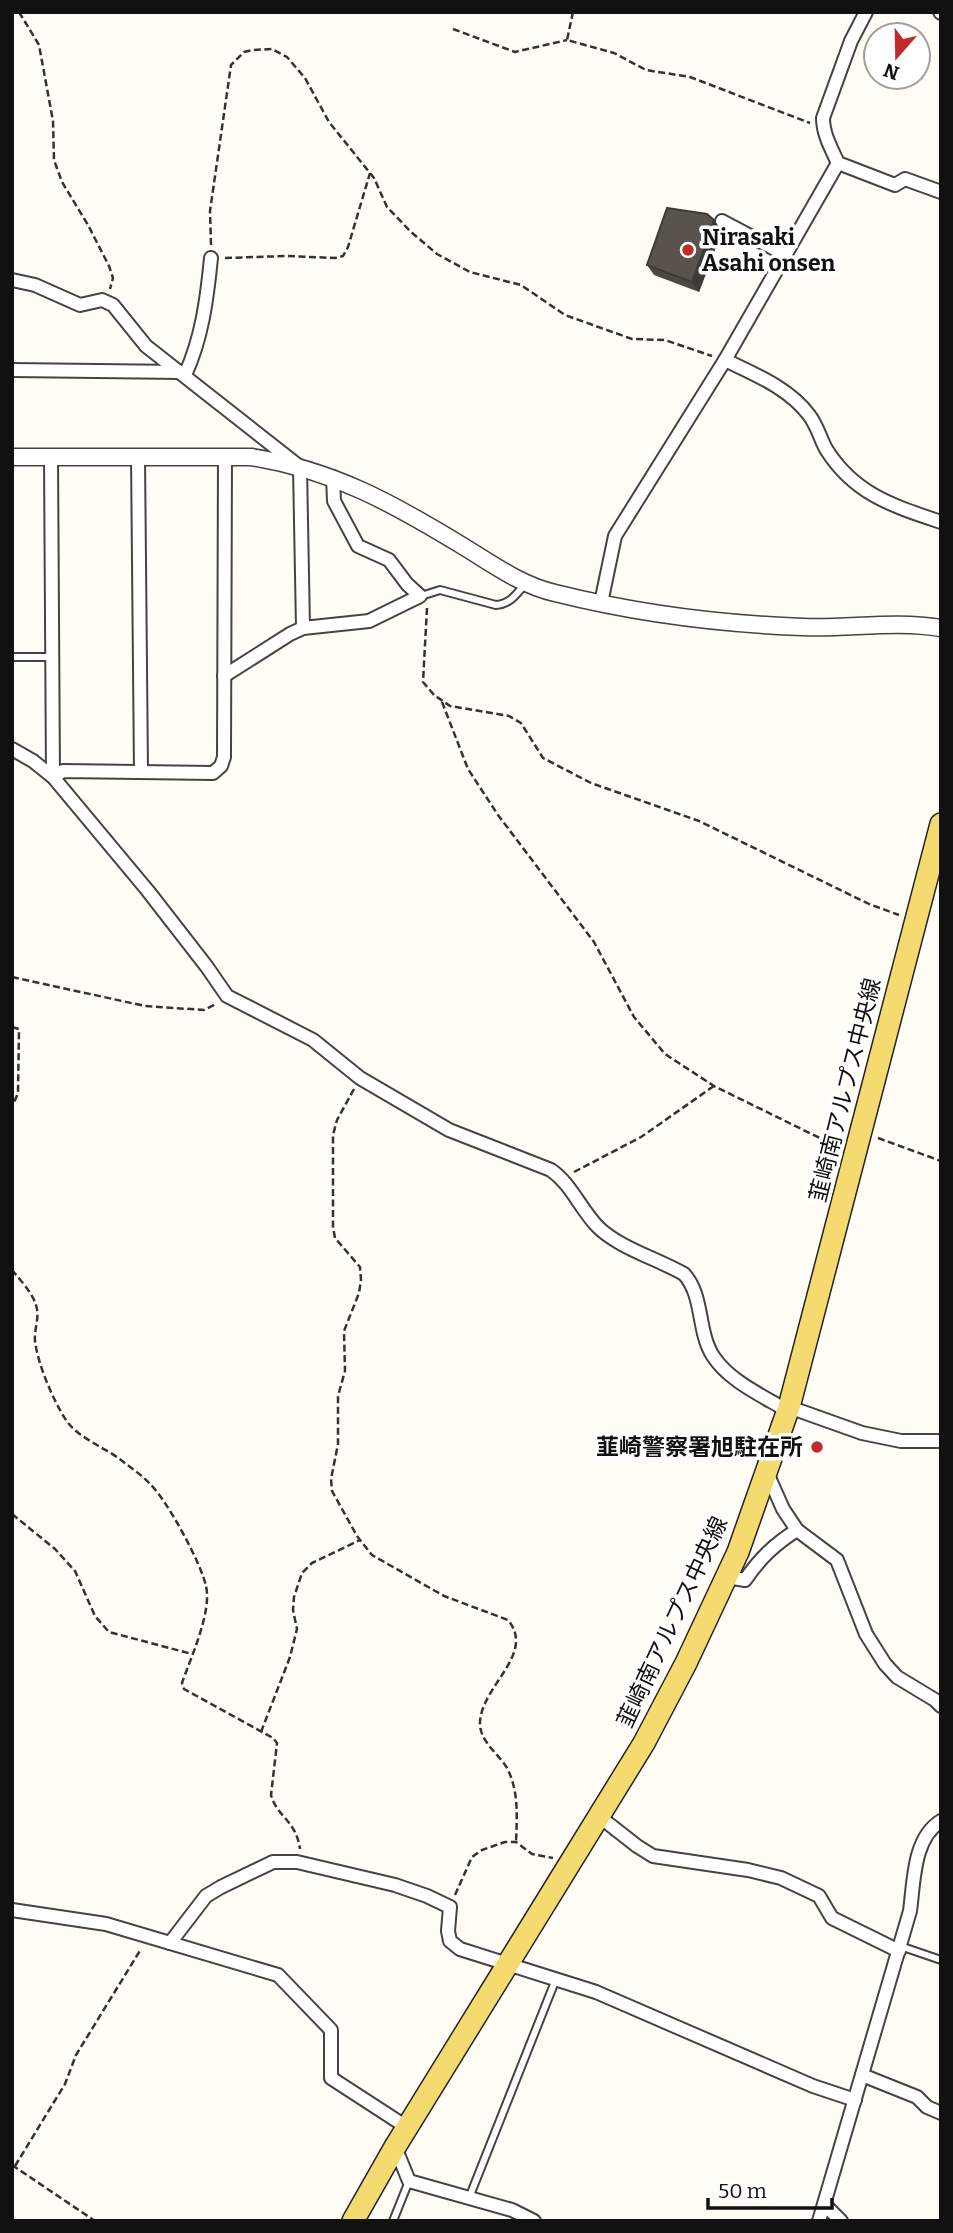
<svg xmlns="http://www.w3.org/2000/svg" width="953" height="2233" font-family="Bitter,'Noto Sans JP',serif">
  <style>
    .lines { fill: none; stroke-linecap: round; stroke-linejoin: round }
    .service-casing { stroke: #444; stroke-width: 10 }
    .minor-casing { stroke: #444; stroke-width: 16 }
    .tertiary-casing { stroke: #444; stroke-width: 19 }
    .primary-casing { stroke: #222; stroke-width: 24 }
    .path { stroke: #333; stroke-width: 2.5; stroke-dasharray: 7 3.5; stroke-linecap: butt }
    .service { stroke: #fff; stroke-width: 6 }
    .minor { stroke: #fff; stroke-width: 12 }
    .tertiary { stroke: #fff; stroke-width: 16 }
    .primary { stroke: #f5da6f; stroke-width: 21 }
    .wall { fill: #4d4742 }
    .shaded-wall { fill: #3f3a36 }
    .building { fill: #5a534d; stroke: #3f3a36; stroke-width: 2 }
    .poi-dot { fill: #c02a2b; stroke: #fff; stroke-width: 2.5 }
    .labels { text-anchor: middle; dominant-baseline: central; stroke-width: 7; stroke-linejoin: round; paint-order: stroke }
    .poi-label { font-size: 23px; font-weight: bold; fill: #111; stroke: #fff; text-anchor: start }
    .street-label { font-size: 23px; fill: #111; stroke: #fff }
  </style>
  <rect width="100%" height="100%" fill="#fffdf5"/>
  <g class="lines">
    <defs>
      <g id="service">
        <path d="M421 596 440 590 496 605C510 604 517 594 525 584"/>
        <polyline points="12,657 52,657"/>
        <polyline points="900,1946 941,1960"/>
        <polyline points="469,2198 556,1979"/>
        <polyline points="393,2221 409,2181"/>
      </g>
      <g id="minor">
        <path d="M866 12 851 41 823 118C823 134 831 148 838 163L895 185 905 179 941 192"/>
        <polyline points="940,12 941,13"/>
        <polyline points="722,221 784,254"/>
        <polyline points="12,280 35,285 80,305 102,300 113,305 146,346 300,467 303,628"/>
        <path d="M725 360C754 374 789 388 809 415 817 425 820 438 826 449 854 494 893 506 941 522"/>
        <polyline points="12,370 181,372"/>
        <path d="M185 375C202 338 207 299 211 258"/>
        <polyline points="51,457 53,777 63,771 213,773 221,766 224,757 225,457"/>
        <polyline points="138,457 141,771"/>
        <polyline points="601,603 615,536 725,360 838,163"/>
        <polyline points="224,676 290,634 303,628 369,621 420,596 407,584 389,560 358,546 334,501 333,477"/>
        <path d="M12 749 33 761 53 777 148 891 207 967 227 996 313 1040 360 1078 449 1130 551 1170C571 1184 580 1208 597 1226 617 1247 658 1259 684 1274 704 1296 697 1331 713 1356 729 1381 763 1396 788 1411"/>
        <polyline points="789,1407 862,1433 901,1441 941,1441"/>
        <polyline points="767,1473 783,1509 797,1530 837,1560 866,1634 885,1664 897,1677 935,1700 941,1706"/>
        <path d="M727 1577 745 1580C760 1558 775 1544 797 1530"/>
        <polyline points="600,1817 637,1846 653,1856 748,1870 781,1878 819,1896 832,1918 899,1951"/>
        <polyline points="12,1910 106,1924 278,1975 331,2030 331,2078 408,2128"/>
        <polyline points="170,1943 206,1896 221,1887 273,1862 297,1862 395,1885 427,1896 450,1907 448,1931 450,1941 460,1949 596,1992 813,2086 855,2100"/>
        <polyline points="862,2075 917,2097 927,2107 941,2113"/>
        <polyline points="395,2147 409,2181 512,2210 534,2221"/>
        <polyline points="825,2205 841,2221"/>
        <path d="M819 2221 910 1911C914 1882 913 1838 941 1821"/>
      </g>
      <path id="tertiary" d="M12 457H251C333 470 392 503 461 545 491 563 520 585 555 593 635 613 721 624 803 627 849 629 895 620 941 628"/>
      <polyline id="primary" points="353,2221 395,2147 644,1743 686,1663 738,1552 789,1407 941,824"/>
    </defs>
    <use href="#service" class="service-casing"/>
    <use href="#minor" class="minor-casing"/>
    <use href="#tertiary" class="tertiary-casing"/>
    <use href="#primary" class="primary-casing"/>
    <g class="path">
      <polyline points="19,12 39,45 53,121 54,160 62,182 88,225 109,266 113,278 110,289"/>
      <polyline points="573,12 567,40 614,53 646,70 690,77 810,123"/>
      <polyline points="453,29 515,52 567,40"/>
      <polyline points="211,245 210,211 231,65 244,52 253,50 272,49 287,57 305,78 329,122 374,178 387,207 411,232 437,254 470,272 521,285 565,315 632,339 665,340 712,356"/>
      <polyline points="225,258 286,256 335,258 343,256 348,247 370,173"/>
      <polyline points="427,608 423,682 434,695 450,706 509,716 521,723 543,758 591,783 699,821 869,904 899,915"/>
      <polyline points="442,702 468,769 498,815 594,942 634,1017 665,1054 714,1086 838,1147"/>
      <polyline points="12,977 145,1006 204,1010 216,1004"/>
      <polyline points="12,1027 19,1029 18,1093 12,1107"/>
      <path d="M354 1089 337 1120 333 1135V1227L335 1238 360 1267 361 1280 359 1293 344 1331 345 1371 338 1396V1444L331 1479 332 1491 357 1536 372 1555 444 1596 508 1620C536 1654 482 1685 480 1722 479 1741 498 1753 507 1768 519 1791 517 1817 516 1842"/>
      <polyline points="878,1138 941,1161"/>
      <polyline points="574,1172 641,1137 714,1086"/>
      <path d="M12 1270C20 1280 32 1292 36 1305 40 1318 34 1328 35 1341 38 1365 53 1400 66 1420 78 1438 104 1447 121 1460 131 1468 142 1475 150 1484 167 1500 201 1563 206 1586 212 1612 191 1657 182 1683L184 1689 273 1738 277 1743 271 1795C277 1817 296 1820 300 1849"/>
      <polyline points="12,1514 55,1549 75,1571 95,1616 109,1632 192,1654"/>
      <polyline points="261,1732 290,1657 297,1629 293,1610 294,1597 302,1573 312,1563 360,1540"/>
      <polyline points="455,1895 472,1857 482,1850 505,1842 516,1842 532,1854 553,1858"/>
      <polyline points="12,2165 95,2221"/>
      <polyline points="15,2166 65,2084 76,2055 141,1949"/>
    </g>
    <use href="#service" class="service"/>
    <use href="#minor" class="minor"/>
    <use href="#tertiary" class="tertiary"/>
    <use href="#primary" class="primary"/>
  </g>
  <polygon class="wall" points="722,231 699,292 654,275 647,265"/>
  <polygon class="shaded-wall" points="714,220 722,231 699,292 692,282"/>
  <polygon class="building" points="667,208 707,214 714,220 692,282 647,265"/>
  <g class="poi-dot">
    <circle cx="688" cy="250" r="7"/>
    <circle cx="817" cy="1447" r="7"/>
  </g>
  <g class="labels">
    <g class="poi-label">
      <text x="702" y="237">Nirasaki<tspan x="702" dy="26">Asahi onsen</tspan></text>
      <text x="803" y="1447" text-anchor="end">韮崎警察署旭駐在所</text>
    </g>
    <g class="street-label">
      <text transform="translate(845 1090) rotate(-76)">韮崎南アルプス中央線</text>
      <text transform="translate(672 1622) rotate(-65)">韮崎南アルプス中央線</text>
    </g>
  </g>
  <rect width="953" height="2233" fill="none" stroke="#111111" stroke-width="28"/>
  <g transform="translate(897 56) rotate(200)"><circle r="33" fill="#ffffff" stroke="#a0a0a0" stroke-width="2"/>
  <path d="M0-5L12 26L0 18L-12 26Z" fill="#c02a2b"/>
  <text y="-10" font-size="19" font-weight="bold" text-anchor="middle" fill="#111111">N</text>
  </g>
  <path d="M708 2198v10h124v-10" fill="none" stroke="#111111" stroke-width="3.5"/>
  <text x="718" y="2198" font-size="21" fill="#111111" stroke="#ffffff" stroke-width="5" paint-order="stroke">50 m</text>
</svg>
